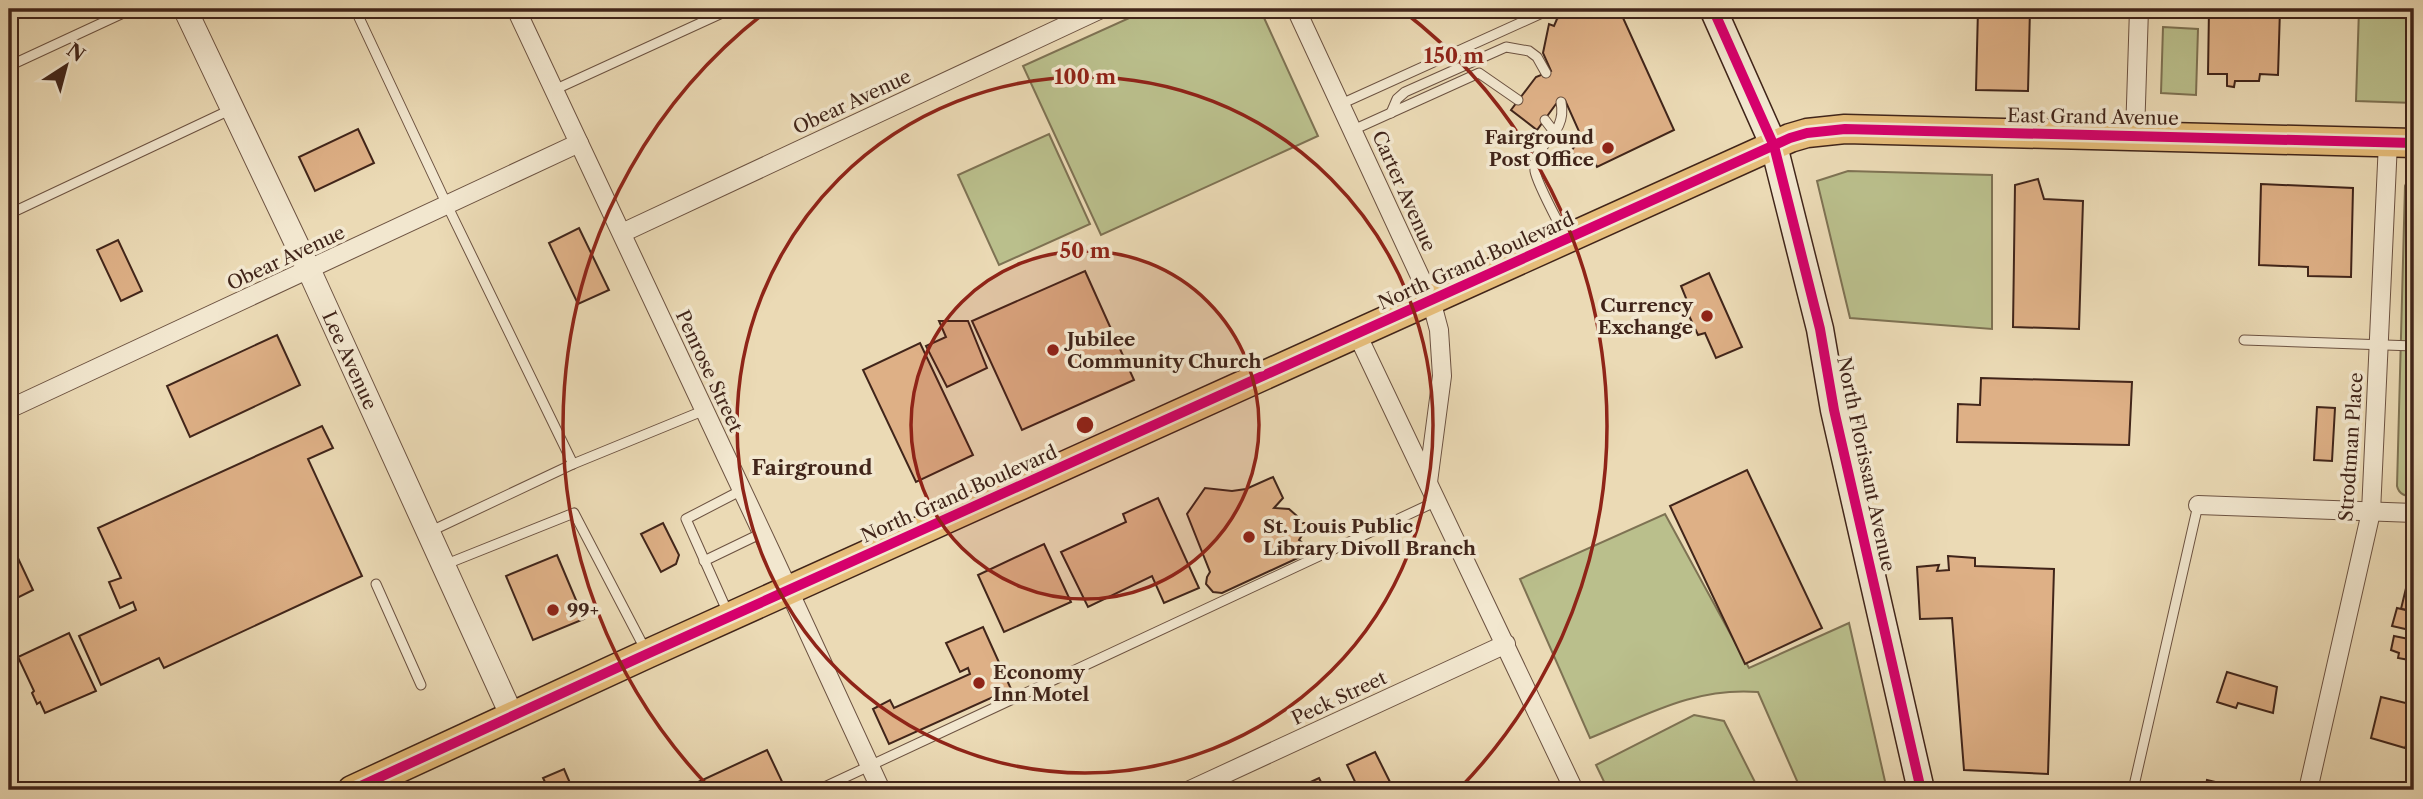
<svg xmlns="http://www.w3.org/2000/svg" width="2423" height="799" font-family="'Libre Caslon Text',serif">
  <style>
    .green { fill: #babf8c; stroke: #7e7253; stroke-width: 2 }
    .building { fill: #deb086; stroke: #41251a; stroke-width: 2 }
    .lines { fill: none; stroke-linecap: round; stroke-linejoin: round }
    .service-casing { stroke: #6c5241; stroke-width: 11 }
    .minor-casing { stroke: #6c5241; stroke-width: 20 }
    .tertiary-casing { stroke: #6c5241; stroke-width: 25 }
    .secondary-casing { stroke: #41251a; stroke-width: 29 }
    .primary-casing { stroke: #41251a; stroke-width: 31 }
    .service { stroke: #f2e7cf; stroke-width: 9 }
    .minor { stroke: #f2e7cf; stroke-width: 18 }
    .tertiary { stroke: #f2e7cf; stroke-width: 23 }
    .secondary { stroke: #f2e7cf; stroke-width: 26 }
    .primary { stroke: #e6bd7a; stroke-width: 28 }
    .cycleway-casing { stroke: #f2e7cf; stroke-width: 15 }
    .cycleway { stroke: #d6006c; stroke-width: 10 }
    .ring { fill: none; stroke: #8f2418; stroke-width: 3.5 }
    .poi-dot { fill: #8f2418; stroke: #f2e7cf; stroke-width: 2.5 }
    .labels { text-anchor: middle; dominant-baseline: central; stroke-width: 7; stroke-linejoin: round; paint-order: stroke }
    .street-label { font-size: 19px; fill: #41251a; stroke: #f2e7cf }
    .poi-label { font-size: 19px; font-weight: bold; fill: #41251a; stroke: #f2e7cf; text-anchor: start }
    .neighbourhood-label { font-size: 21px; font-weight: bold; fill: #41251a; stroke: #f2e7cf }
    .centre { fill: #8f2418; stroke: #f2e7cf; stroke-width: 3.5 }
    .ring-label { font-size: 21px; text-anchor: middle; font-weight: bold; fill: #8f2418; stroke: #f2e7cf; stroke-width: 7; stroke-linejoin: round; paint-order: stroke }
  </style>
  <rect width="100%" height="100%" fill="#ebdab5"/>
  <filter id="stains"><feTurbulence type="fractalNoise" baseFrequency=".00286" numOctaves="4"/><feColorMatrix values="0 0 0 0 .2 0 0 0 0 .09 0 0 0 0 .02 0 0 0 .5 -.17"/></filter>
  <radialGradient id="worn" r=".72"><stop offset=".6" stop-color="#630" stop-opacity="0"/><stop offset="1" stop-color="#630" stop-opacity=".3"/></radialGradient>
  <g class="green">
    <polygon points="1149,9 1260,9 1318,136 1101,235 1023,66"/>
    <polygon points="2359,9 2414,9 2414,103 2356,101"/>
    <polygon points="2163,27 2198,29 2196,95 2161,93"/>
    <polygon points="1049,134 1090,224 999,265 958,175"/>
    <polygon points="1848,171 1992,175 1992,329 1850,318 1817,181"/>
    <path d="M2414 173V497C2406 496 2399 495 2397 486L2405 186 2409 177Z"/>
    <path d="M1665 514 1749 668 1849 623 1887 790H1801L1758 692C1694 687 1647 715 1590 738L1520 579Z"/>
    <polygon points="1694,715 1724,721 1759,790 1608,790 1596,765"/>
  </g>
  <g class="building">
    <polygon points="1571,9 1619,9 1674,130 1597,167 1593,158 1569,153 1582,138 1565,100 1556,104 1537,130 1511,110 1536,77 1551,71 1543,53 1549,24 1554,26 1557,19"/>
    <polygon points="1978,9 2030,9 2028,91 1976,90"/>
    <polygon points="2209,9 2280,9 2278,75 2260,74 2259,81 2235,81 2234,87 2227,86 2227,74 2208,74"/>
    <polygon points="358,129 374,163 315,191 299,157"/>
    <polygon points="2038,179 2044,199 2083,201 2079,329 2013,327 2015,185"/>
    <polygon points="2261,184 2353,188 2351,277 2308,276 2308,267 2259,265"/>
    <polygon points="579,228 609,290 578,304 549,243"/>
    <polygon points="118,240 142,291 121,301 97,250"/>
    <polygon points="1085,271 1134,380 1022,430 972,321"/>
    <polygon points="1709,273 1742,347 1716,358 1705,333 1698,335 1684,305 1688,303 1681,286"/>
    <polygon points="939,321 968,321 987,368 947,387 926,346 946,337"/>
    <polygon points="277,335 300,385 190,437 167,386"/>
    <polygon points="920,343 973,455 916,482 863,370"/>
    <polygon points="1981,378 2132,382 2129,445 1957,442 1958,404 1980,405"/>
    <polygon points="2317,407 2335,408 2332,461 2314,460"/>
    <polygon points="322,426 333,448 308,459 362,576 164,668 159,658 101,685 79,636 136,610 133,602 120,608 109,582 121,578 98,528"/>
    <polygon points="1747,470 1822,628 1745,664 1670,506"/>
    <polygon points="1273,477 1283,498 1274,508 1289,509 1297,516 1298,523 1306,523 1306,529 1299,540 1313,551 1222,593 1213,592 1206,584 1207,577 1210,572 1187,514 1205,488 1232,491 1246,489"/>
    <polygon points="1158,498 1199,588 1164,603 1152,576 1088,607 1061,552 1126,522 1123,514"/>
    <polygon points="663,523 679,555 676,564 661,572 641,534"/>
    <polygon points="9,539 33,590 9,602"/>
    <polygon points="1044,544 1071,602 1004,632 978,575"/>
    <polygon points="557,555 584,619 533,640 506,576"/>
    <polygon points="1948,556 1975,558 1975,566 2054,569 2048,774 1964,770 1952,618 1920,619 1917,567 1939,565 1937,571 1949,570"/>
    <polygon points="2407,584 2414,586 2414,611 2401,609"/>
    <polygon points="2397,608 2414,612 2414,631 2392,626"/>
    <polygon points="983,627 1011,689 889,744 873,709 890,700 894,708 970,674 968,668 960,672 946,643"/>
    <polygon points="69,633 96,691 45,713 40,702 37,704 32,693 34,691 18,657"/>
    <polygon points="2394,636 2414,640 2414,665 2409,660 2398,658 2399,653 2391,650"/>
    <polygon points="2227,672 2277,687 2273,713 2238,703 2236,708 2217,702"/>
    <polygon points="2381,697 2414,705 2414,742 2408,740 2405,748 2371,738"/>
    <polygon points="767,750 786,790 681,790"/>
    <polygon points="1375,752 1394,790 1359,790 1347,765"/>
    <polygon points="564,769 573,790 549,790 543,778"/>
    <polygon points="1319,778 1325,790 1307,790 1304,785"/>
    <polygon points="2207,780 2245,789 2244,790 2205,790"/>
  </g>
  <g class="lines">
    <defs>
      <g id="service">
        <polyline points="355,9 447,205 573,464"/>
        <polyline points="9,66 132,9"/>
        <polyline points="554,90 731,9"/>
        <path d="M1561 102C1568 138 1531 142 1535 171 1537 184 1558 221 1565 236"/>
        <polyline points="1341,104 1551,9"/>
        <polyline points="1391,113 1397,99 1405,92 1506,47 1529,51 1537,57 1546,73"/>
        <polyline points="1545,120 1555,133"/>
        <polyline points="1353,130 1479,73 1518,100"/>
        <polyline points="9,214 232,109"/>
        <polyline points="2244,340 2414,346"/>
        <polyline points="429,532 573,464 705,410"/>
        <polyline points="704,561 762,533"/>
        <polyline points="444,565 574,513 645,649"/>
        <polyline points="376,584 421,685"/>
        <polyline points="728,613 686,519 742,490"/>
        <polyline points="818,790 1437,501"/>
        <polyline points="1553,790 1570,781"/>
        <polyline points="2133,790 2198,505"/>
      </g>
      <g id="minor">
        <polyline points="516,9 772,554 881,790"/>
        <polyline points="1296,9 1431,300 1439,330 1442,376 1428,482"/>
        <polyline points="2135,135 2139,9"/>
        <polyline points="622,233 1101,9"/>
        <polyline points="1357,334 1574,790"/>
        <polyline points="9,409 579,143"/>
        <polyline points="2198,505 2414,513"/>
        <polyline points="1190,790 1506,644"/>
        <polyline points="2308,790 2371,512 2388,142"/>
      </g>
      <g id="tertiary">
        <path id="s1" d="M185 9 309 270 512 716"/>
      </g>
      <polyline id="secondary" points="1713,9 1774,146 1820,329 1834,410 1921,790"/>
      <polyline id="primary" points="352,790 647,654 1790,138 1807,133 1845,129 2414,143"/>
    </defs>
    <use href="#service" class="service-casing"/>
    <use href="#minor" class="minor-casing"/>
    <use href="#tertiary" class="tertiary-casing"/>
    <use href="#secondary" class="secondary-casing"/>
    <use href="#primary" class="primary-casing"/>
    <use href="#service" class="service"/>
    <use href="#minor" class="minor"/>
    <use href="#tertiary" class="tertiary"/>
    <use href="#secondary" class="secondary"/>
    <use href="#primary" class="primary"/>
    <defs>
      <g id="cycleway">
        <polyline points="1713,9 1774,146 1820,329 1834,410 1921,790"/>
        <polyline points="352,790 647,654 1790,138 1807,133 1845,129 2414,143"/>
      </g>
    </defs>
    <use href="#cycleway" class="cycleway-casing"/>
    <use href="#cycleway" class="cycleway"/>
  </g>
  <circle cx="1085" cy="425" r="174" fill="#8f2418" fill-opacity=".12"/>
  <g class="ring">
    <circle cx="1085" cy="425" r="174"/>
    <circle cx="1085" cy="425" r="348"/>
    <path d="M710 788A522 522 0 0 1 767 11M1403 11A522 522 0 0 1 1460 788"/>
  </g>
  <g class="poi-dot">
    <circle cx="1608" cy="148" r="7"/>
    <circle cx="1707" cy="316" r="7"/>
    <circle cx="1053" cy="350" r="7"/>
    <circle cx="1249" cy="537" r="7"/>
    <circle cx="553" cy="610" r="7"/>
    <circle cx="979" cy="683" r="7"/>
  </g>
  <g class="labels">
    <g class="street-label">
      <text transform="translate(852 102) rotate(-25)">Obear Avenue</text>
      <text transform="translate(2093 117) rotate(1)">East Grand Avenue</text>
      <text transform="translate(1404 191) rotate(66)">Carter Avenue</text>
      <text transform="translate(286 258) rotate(-25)">Obear Avenue</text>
      <text transform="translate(1476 261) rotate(-24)">North Grand Boulevard</text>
      <text stroke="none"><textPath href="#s1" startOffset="388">Lee Avenue</textPath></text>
      <text transform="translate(709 371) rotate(65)">Penrose Street</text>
      <text transform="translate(2351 447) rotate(-86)">Strodtman Place</text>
      <text transform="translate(1866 464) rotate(78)">North Florissant Avenue</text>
      <text transform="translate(959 494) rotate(-24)">North Grand Boulevard</text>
      <text transform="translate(1339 698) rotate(-25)">Peck Street</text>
    </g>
    <g class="poi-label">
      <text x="1594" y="137" text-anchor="end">Fairground<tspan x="1594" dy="22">Post Office</tspan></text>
      <text x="1693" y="305" text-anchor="end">Currency<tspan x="1693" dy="22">Exchange</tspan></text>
      <text x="1067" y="339">Jubilee<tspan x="1067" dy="22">Community Church</tspan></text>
      <text x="1263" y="526">St. Louis Public<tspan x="1263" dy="22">Library Divoll Branch</tspan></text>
      <text x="567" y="610">99+</text>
      <text x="993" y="672">Economy<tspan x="993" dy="22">Inn Motel</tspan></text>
    </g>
    <g class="neighbourhood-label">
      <text x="812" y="467">Fairground</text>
    </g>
  </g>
  <circle cx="1085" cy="425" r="10" class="centre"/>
  <g class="ring-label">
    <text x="1454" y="63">150 m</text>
    <text x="1085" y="84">100 m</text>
    <text x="1085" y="258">50 m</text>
  </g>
  <rect width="2423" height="799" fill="none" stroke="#ebdab5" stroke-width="35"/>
  <rect x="10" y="10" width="2402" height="778" fill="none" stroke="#41251a" stroke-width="3.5"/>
  <rect x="18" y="18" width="2388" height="764" fill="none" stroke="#41251a" stroke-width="2"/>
  <g transform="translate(66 66) rotate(36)" stroke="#f2e7cf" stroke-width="5" paint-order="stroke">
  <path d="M0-5L12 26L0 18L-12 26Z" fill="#41251a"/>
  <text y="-10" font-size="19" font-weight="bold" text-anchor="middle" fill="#41251a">N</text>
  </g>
  <rect width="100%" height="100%" filter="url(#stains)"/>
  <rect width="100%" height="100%" fill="url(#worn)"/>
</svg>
